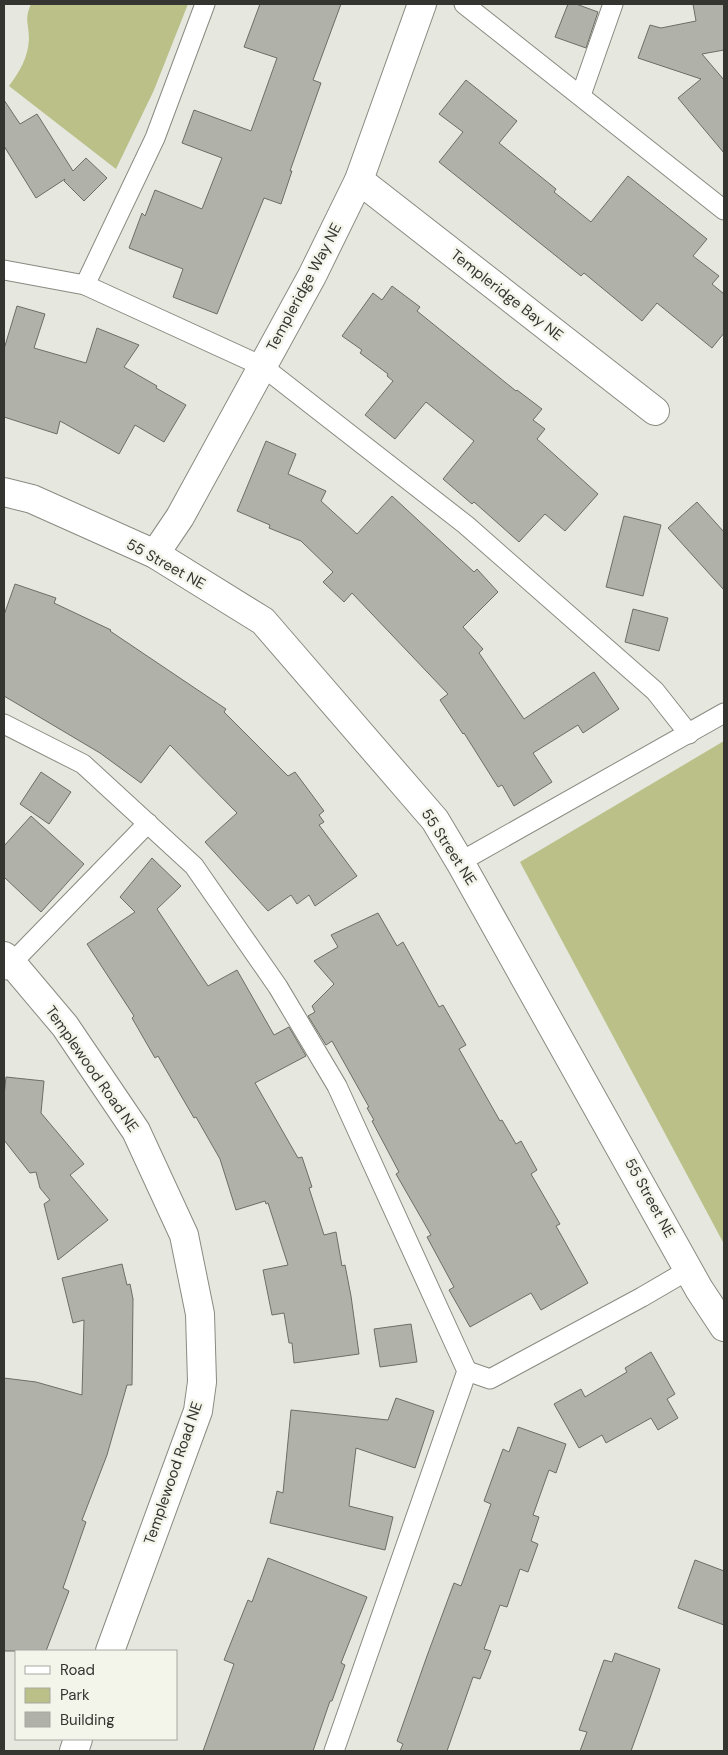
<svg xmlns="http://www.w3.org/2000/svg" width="728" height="1755" font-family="'DM Sans',sans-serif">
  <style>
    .green { fill: #bac088 }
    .building { fill: #b0b1a8; stroke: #6d6e65 }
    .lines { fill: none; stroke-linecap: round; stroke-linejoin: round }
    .lane-casing { stroke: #898a81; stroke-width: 21 }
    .street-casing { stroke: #898a81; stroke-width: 30 }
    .secondary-casing { stroke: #898a81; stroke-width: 30 }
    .lane { stroke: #fff; stroke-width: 19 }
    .street { stroke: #fff; stroke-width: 28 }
    .secondary { stroke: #fff; stroke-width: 28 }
    .labels { text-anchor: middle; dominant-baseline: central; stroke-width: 5; stroke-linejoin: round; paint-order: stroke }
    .street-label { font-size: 15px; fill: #343531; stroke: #f3f5eb }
  </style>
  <rect width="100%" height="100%" fill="#e6e7de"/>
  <g class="green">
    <path d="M31 4H188L154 90 116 169 9 86C20 71 28 58 29 39 29 23 24 20 31 4Z"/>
    <polygon points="724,741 724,1244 520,862"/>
  </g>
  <g class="building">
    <polygon points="260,4 341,4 313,80 321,83 290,171 292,171 281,204 264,198 217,314 173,297 183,269 129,248 142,213 145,216 155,190 202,209 222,158 182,143 194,110 251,131 277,58 244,47"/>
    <polygon points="568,4 576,4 598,12 586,48 555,37"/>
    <polygon points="693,4 724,4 724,50 702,54 724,80 724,153 678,98 701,79 638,58 650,25 661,28 696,21"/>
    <polygon points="466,80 517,121 499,143 556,189 554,192 591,222 628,176 707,239 693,256 719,276 712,284 724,294 724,333 712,348 657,303 642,321 584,273 581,276 439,162 463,132 439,114"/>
    <polygon points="4,100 20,124 37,114 73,171 86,158 107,178 84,201 64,181 65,179 36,198 4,146"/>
    <polygon points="392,286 420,307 417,311 516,391 517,390 542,409 533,420 545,429 537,439 598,494 565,531 545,514 519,542 474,502 472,504 443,479 474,441 426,402 395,439 365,415 393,381 387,376 388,374 360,353 362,350 342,336 373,293 382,300"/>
    <polygon points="17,306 45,314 34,348 86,363 97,328 139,345 124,367 157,386 156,388 186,405 164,442 135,425 119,454 60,421 57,434 4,417 4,349"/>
    <polygon points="266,441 296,454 288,474 326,491 321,501 357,534 392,496 474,572 477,569 498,592 463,627 483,649 479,653 524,719 594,672 619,709 583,733 578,725 533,753 552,782 514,806 502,785 498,787 464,733 463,734 440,700 448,694 352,593 344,602 323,582 333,572 301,541 269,528 270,525 237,511"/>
    <polygon points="697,502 724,532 724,590 668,528"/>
    <polygon points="624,516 661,525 643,596 606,587"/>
    <polygon points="15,584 56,598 54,603 111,630 110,631 226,709 224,712 288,776 295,772 324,811 319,815 324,822 319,825 357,876 315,906 309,895 297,904 291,895 268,911 205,842 237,813 170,745 141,783 100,753 4,696 4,615"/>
    <polygon points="633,609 668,618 659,651 625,642"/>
    <polygon points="41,772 71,792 49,824 20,804"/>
    <polygon points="31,816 84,864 41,912 4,877 4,846"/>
    <polygon points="152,858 181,886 157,909 208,986 237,970 274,1035 289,1027 306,1056 255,1083 298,1158 302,1157 312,1187 309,1188 324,1235 336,1232 342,1266 345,1265 351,1296 359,1354 294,1363 292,1343 289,1343 284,1313 272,1315 263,1270 288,1265 268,1203 266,1204 265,1201 236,1210 220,1159 196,1117 194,1118 158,1056 155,1058 132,1018 134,1016 87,944 135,912 120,897"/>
    <polygon points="378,913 397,946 403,942 439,1007 443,1005 466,1045 459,1049 500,1121 502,1120 516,1144 521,1141 537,1170 531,1174 560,1224 556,1226 588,1283 541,1310 531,1293 470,1327 449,1290 454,1287 427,1237 431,1235 396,1174 399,1172 372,1121 374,1120 367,1108 369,1107 332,1041 326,1045 308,1016 315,1012 312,1006 334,984 314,961 338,947 331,935"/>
    <polygon points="6,1077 44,1081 41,1113 84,1164 70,1175 108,1220 58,1260 44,1204 50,1200 40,1188 36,1172 30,1173 4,1140 4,1096"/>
    <polygon points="122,1264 127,1285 130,1284 133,1299 132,1385 127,1385 107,1455 82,1520 86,1522 63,1588 69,1591 46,1651 4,1651 4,1378 36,1382 82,1395 84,1320 73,1323 62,1278"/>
    <polygon points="411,1324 417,1362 380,1367 374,1329"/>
    <polygon points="651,1352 675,1394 667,1399 678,1418 658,1430 651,1418 606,1443 602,1435 579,1448 554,1404 581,1389 585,1397 627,1372 625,1368"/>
    <polygon points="396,1398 434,1411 415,1468 356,1448 349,1506 393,1517 385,1550 270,1523 277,1491 283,1493 291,1410 388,1420"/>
    <polygon points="518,1427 566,1444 556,1473 549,1470 533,1515 539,1517 531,1541 538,1544 528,1572 520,1569 507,1607 500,1605 484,1649 491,1651 480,1679 473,1677 447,1751 400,1751 403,1744 397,1741 427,1656 454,1583 461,1586 491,1504 484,1501 503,1449 509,1452"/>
    <polygon points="268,1558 367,1597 341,1663 345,1665 332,1701 330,1701 313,1751 203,1751 234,1664 224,1660 248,1600 252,1602"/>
    <polygon points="695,1560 724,1571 724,1625 678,1608"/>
    <polygon points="615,1653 660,1669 650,1698 631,1751 580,1751 587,1732 579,1730 604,1660 612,1662"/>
  </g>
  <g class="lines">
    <defs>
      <g id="lane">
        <polyline points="464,4 724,210"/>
        <polyline points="581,95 613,4"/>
        <polyline points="4,270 85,285 262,366 466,525 655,691 689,734"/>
        <polyline points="85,285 155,138 205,4"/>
        <polyline points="4,724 83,764 194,866 278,987 337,1086 467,1371 334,1751"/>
        <polyline points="460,862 724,713"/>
        <polyline points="5,970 148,823"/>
        <polyline points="467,1371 490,1379 642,1297 690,1269"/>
      </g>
      <g id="street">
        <polyline points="359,180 655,411"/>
        <polyline points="155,554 180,517 312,276 359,180 422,4"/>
        <polyline points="4,956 11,962 65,1026 136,1131 184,1235 200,1314 202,1382 198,1411 110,1651"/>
        <polyline points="74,1751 78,1739"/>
      </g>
      <polyline id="secondary" points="4,492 32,499 155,554 263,621 435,820 460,862 699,1289 724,1327"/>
    </defs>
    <use href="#lane" class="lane-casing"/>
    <use href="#street" class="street-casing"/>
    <use href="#secondary" class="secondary-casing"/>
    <use href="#lane" class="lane"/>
    <use href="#street" class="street"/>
    <use href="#secondary" class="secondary"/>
  </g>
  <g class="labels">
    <g class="street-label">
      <text transform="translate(304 287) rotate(-62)">Templeridge Way NE</text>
      <text transform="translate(507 295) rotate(38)">Templeridge Bay NE</text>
      <text transform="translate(166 564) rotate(29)">55 Street NE</text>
      <text transform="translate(449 847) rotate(57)">55 Street NE</text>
      <text transform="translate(92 1069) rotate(55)">Templewood Road NE</text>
      <text transform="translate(650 1198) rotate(61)">55 Street NE</text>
      <text transform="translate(173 1473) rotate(-71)">Templewood Road NE</text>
    </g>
  </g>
  <rect width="728" height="1755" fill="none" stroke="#343531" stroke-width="10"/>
  <rect x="15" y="1650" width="162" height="90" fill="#f3f5eb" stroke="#a7a8a1"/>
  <rect x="25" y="1666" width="25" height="8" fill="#ffffff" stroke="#a7a8a1"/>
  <text x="60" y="1675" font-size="15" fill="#343531">Road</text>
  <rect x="25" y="1688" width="25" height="15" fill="#bac088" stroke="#a7a8a1"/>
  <text x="60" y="1700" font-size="15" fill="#343531">Park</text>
  <rect x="25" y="1712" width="25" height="15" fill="#b0b1a8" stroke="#a7a8a1"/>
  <text x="60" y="1725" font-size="15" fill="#343531">Building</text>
</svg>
